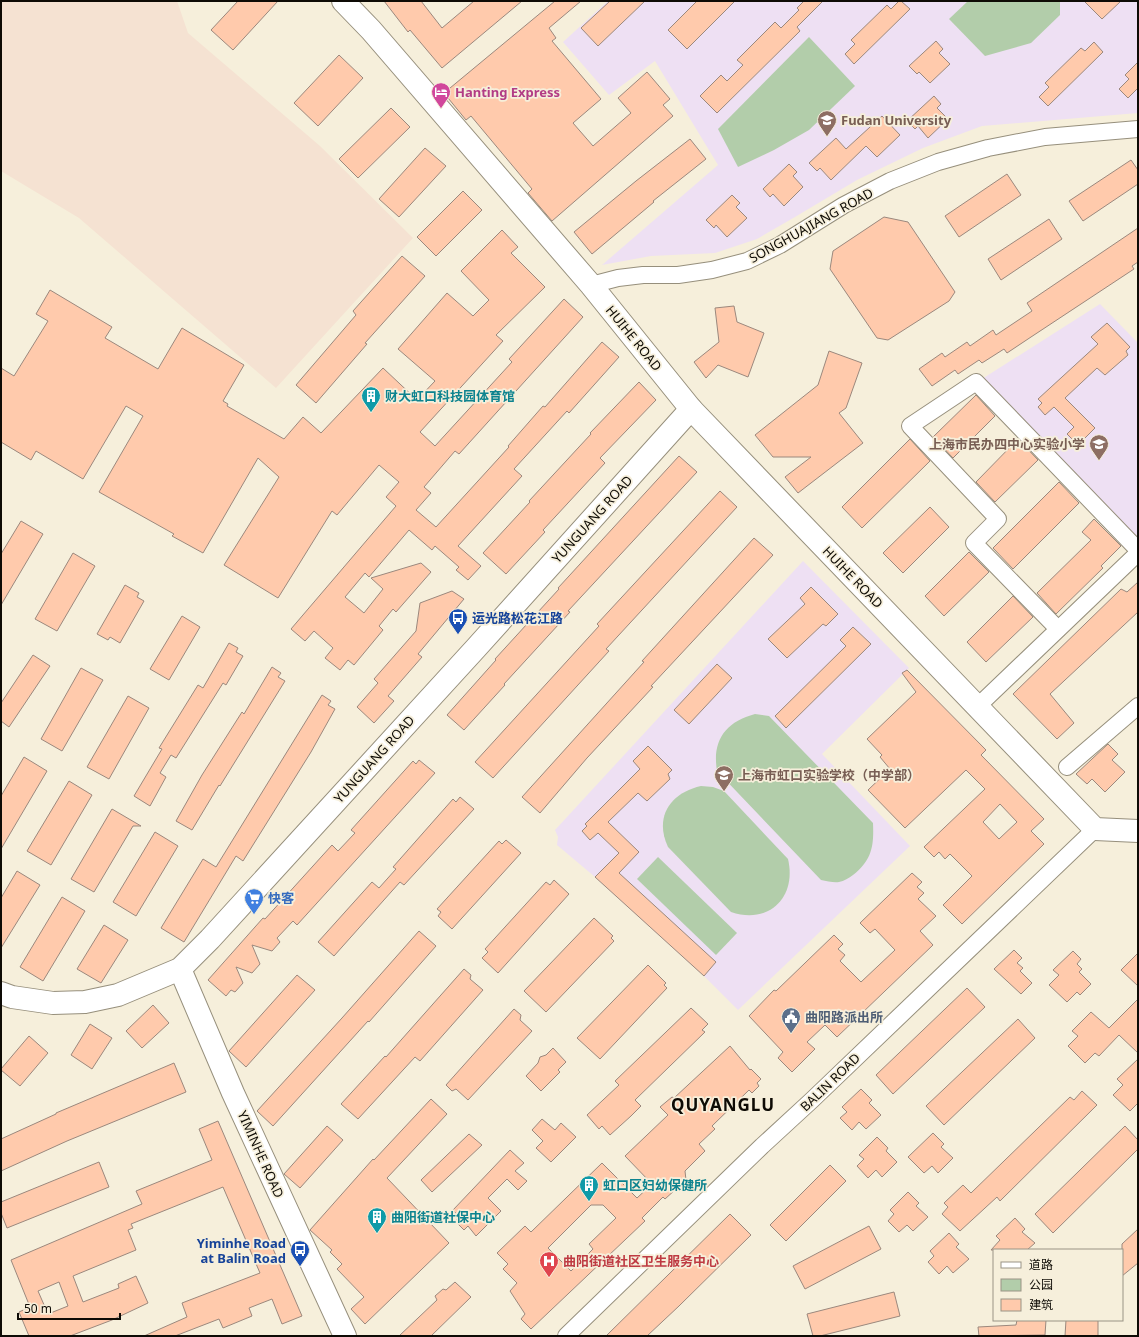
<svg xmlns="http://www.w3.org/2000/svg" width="1139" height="1337" font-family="'Noto Sans','Noto Sans SC',sans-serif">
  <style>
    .commercial { fill: #f5e2d2 }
    .education { fill: #eee0f3 }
    .green { fill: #b2cdaa }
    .building { fill: #ffcaac; stroke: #9b887d; fill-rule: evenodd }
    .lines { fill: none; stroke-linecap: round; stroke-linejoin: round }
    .street-casing { stroke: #968f7c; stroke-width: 18 }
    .secondary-casing { stroke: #968f7c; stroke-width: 24 }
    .street { stroke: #fff; stroke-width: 16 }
    .secondary { stroke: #fff; stroke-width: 22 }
    .labels { text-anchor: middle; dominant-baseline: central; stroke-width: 3.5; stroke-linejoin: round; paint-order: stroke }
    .hotel-label { font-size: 13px; font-weight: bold; fill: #b23c85; stroke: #f6efdb; text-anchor: start }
    .education-label { font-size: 13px; font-weight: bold; fill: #785e54; stroke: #f6efdb; text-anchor: start }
    .street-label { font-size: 13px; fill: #0e0b05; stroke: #f6efdb }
    .culture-label { font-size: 13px; font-weight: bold; fill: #0d838f; stroke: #f6efdb; text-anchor: start }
    .transit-label { font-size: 13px; font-weight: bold; fill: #164399; stroke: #f6efdb; text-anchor: start }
    .shop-label { font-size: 13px; font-weight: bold; fill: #366cbe; stroke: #f6efdb; text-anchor: start }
    .service-label { font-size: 13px; font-weight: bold; fill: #4e5e75; stroke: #f6efdb; text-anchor: start }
    .health-label { font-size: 13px; font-weight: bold; fill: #be3a42; stroke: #f6efdb; text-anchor: start }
    .district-label { font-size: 17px; font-weight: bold; letter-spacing: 1px; fill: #0e0b05; stroke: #f6efdb }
  </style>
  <rect width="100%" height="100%" fill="#f6efdb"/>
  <polygon class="commercial" points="1,1 177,1 188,33 320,146 413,238 276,388 79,218 1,171"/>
  <g class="education">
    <polygon points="608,1 1138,1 1138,113 982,126 923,148 857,180 795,217 757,239 715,253 651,256 602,265 718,165 655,61 609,95 563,42"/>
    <polygon points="1100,304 1138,343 1138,542 982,379"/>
    <polygon points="803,561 909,668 822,754 910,846 738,1010 704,976 595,877 557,845 558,837 555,830"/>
  </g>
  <g class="green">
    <polygon points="968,1 1060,1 1060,15 1031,43 985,56 949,19"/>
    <polygon points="809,37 855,86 809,130 774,150 738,167 718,129"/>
    <path d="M755 714 769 716 873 823C874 846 872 860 853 875 849 878 844 881 839 882 834 883 827 881 821 880L717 771C712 741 725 722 755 714Z"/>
    <path d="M701 786 713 787 724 791 788 859C797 897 769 925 731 912L668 847C654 817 670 793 701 786Z"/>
    <polygon points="658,857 737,933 716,955 637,879"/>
  </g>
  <g class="building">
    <polygon points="238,1 278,1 233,50 211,30"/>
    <polygon points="384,1 421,1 442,28 474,1 522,1 442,68 410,30 408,32"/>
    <polygon points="555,1 581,1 549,28 556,38 552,41 601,99 573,123 593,146 631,113 618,98 647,72 670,99 663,105 673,116 552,221 528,193 532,189 471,116 466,120 444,93"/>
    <polygon points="610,1 645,1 598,46 581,28"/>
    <polygon points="697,1 735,1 687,49 668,30"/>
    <polygon points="804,1 823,1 797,27 800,31 717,113 700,96 721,75 727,81 743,65 737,60 775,22 781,28 799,10 797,8"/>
    <polygon points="899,1 901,1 910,9 854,64 845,54 855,44 851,40 887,5 891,9"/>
    <polygon points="1084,1 1121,1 1102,19"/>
    <polygon points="936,41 943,49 939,53 950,64 930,83 919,72 917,74 909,66"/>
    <polygon points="1094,42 1103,52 1048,106 1039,97 1049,87 1045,83 1081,48 1085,51"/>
    <polygon points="339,55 363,78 318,126 294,103"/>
    <polygon points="1138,62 1138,88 1128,98 1119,89 1129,79 1125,75"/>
    <polygon points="934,96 941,104 937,108 948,119 928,138 918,126 915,129 907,121"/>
    <polygon points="391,108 410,127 358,178 339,159"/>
    <polygon points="882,116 900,135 877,157 866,146 831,180 820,168 817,171 809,163 836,138 846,149"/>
    <polygon points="690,139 706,159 653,201 654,202 592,254 574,232 636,181"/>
    <polygon points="425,148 446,166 399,217 379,199"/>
    <polygon points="1131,160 1138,170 1138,184 1083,221 1069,201"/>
    <polygon points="789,164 797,172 793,176 803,187 784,206 773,194 770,197 763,189"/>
    <polygon points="1007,174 1021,195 959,237 945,216"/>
    <polygon points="463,191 482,210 436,256 417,237"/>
    <polygon points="732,195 740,203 736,207 747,218 727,237 716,225 714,228 706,220"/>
    <polygon points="884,217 908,222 955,292 949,301 888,340 877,338 830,269 833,251"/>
    <polygon points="1049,219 1062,239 1001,280 988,259"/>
    <polygon points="1138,228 1138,262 1132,266 1134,269 1031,337 1007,353 1004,349 982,363 979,360 958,374 955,370 932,386 919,369 942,353 945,357 967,342 970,346 993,330 996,335 1032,311 1027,303"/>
    <polygon points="502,230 518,247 511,253 545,287 496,335 503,341 420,432 435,446 512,362 509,359 564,299 583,317 459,454 455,451 424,487 431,493 416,510 436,527 509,447 508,446 543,406 545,407 602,342 619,357 569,413 567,411 514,469 522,476 458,546 481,566 468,580 456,570 459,567 435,546 432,550 409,530 369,577 365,573 345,597 364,613 383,589 371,578 421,563 431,572 396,612 393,609 379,626 383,630 354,665 348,660 340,670 325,658 333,648 314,631 305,641 291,629 396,506 386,497 399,482 379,465 337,515 332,511 278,598 224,565 279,477 258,458 203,553 172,536 174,534 99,492 143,416 126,406 83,479 36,451 31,460 1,442 1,368 14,376 48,321 36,314 50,290 112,327 105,338 158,369 182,328 244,365 223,401 228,404 227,406 284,439 303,417 321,433 383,368 417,400 435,381 398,349 447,293 473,316 489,300 461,271"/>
    <polygon points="402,256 425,276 365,343 367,344 316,403 296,385 356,315 353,311"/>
    <polygon points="734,306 737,322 764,333 748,377 718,365 706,378 694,362 719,342 715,308"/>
    <polygon points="1107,323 1130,347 1126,351 1128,355 1105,375 1097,368 1065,398 1095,428 1078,445 1067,434 1074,427 1054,407 1045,415 1038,407 1042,403 1038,399 1098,344 1091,337"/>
    <polygon points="829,351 862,363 846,408 839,413 863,443 798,493 785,477 811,457 773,457 755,435 818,385"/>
    <polygon points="639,382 656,400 600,458 605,463 543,530 545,532 506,574 483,553 530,502 529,501 591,434 590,433"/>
    <polygon points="976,395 995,416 953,458 933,437"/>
    <polygon points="910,439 930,461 862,528 842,507"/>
    <polygon points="1018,439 1038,460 995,502 976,482"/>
    <polygon points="679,456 697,472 568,611 570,612 504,684 505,685 464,730 447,715 496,660 495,659 559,589 558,588"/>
    <polygon points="1059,482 1079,503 1013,569 993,548"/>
    <polygon points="720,491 737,507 606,649 609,651 493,778 475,762 599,626 597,624"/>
    <polygon points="930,507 949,527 903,573 883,553"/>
    <polygon points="1094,519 1121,546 1101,566 1103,568 1056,614 1037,593 1091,540 1082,532"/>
    <polygon points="21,521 43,534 1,605 1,554"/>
    <polygon points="754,538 773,555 651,686 653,687 587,758 540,813 522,797 644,662 642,661"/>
    <polygon points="969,552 989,572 944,616 925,596"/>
    <polygon points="73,553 95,566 57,631 35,619"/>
    <polygon points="1138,582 1138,612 1050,694 1074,723 1057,739 1013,694 1121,589 1127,592"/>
    <polygon points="125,585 139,593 137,597 144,601 120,643 110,637 108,640 97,634"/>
    <polygon points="811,587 838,614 826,626 823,624 787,658 768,639 805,604 800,598"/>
    <polygon points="452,591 464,599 418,654 422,657 388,696 394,701 374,723 357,707 378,683 374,679 416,631 420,603"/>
    <polygon points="1013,596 1033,617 986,662 967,642"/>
    <polygon points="182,616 200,627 169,680 150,669"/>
    <polygon points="853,627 871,644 786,728 775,716 846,646 840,640"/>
    <polygon points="229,643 238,648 236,652 243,656 226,685 223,683 176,758 171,755 160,773 166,777 150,806 134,796 162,749 159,748 198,685 203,688"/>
    <polygon points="33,655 50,666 9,727 1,721 1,703"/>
    <polygon points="717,664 732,678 689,724 674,710"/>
    <polygon points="272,667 281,673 278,677 285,681 220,786 219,785 192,830 176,821 202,775 242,712 244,714"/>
    <polygon points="81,668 103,680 62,751 41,739"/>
    <path d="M907 670 986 750 981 755 1044 819 1031 831 1044 844 962 924 943 905 972 876 950 854 945 859 939 852 934 857 924 847 985 789 966 770 905 828 868 790 890 769 880 757 882 755 867 739 916 692 902 673ZM1000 804 1017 822 999 839 983 822Z"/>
    <polygon points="322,695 331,701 328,705 335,709 311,752 243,861 236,856 184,942 161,928 203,859 216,867"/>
    <polygon points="128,696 149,708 109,779 87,767"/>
    <polygon points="1108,744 1118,754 1112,760 1125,772 1105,792 1092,779 1087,784 1076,774"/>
    <polygon points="648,746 672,770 668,774 670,779 647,801 638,793 608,822 639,852 619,873 716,962 704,976 595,877 619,853 598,833 590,840 582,831 587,826 585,824 640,769 633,761"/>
    <polygon points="24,757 47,771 1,849 1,796"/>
    <polygon points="419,760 435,773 297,925 293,921 277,938 280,942 272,951 252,945 260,964 252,973 236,967 243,983 235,992 231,990 226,996 208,980 263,918 265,919 332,845 338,851 355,833 351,830 413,761 416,764"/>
    <polygon points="69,781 92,795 51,865 27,851"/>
    <polygon points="460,797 474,809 404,885 400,882 334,956 318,942 372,882 379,888 396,869 393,867 453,799 456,802"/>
    <polygon points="112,809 141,826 133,826 94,892 71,879"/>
    <polygon points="155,832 178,846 136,916 113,902"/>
    <polygon points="506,840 521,853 452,929 438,916 441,912 437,909 499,841 502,844"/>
    <polygon points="17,871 40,885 1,948 1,898"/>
    <polygon points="912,873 922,882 917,887 924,893 918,899 936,916 920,931 933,945 837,1037 825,1025 807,1042 815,1049 792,1072 778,1058 783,1052 749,1016 774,990 776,991 834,935 843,944 838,949 845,955 840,961 861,982 895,950 875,929 870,933 860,923"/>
    <polygon points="554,880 569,894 498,973 482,958 488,952 485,949 546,882 550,885"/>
    <polygon points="62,897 85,911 43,981 20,967"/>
    <polygon points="594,918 613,936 611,938 614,941 546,1012 524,991"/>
    <polygon points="104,925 128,940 101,983 77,969"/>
    <polygon points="419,931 436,946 369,1022 368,1021 273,1126 257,1111 342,1018"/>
    <polygon points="1014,950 1022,958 1017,963 1023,968 1020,971 1032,983 1021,994 994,969"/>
    <polygon points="1073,951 1081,959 1077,964 1082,969 1079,972 1091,984 1080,995 1077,992 1067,1002 1049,985 1059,975 1053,970"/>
    <polygon points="1138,953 1138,986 1121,970"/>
    <polygon points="648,965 666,983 664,985 667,988 600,1059 577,1038"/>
    <polygon points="464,969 471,975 470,979 483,990 420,1061 415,1057 358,1119 341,1104 385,1056 386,1057"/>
    <polygon points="297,975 315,990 246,1067 229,1051"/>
    <polygon points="967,988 985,1007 893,1094 876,1075"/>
    <polygon points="1138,999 1138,1053 1119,1035 1099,1056 1095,1053 1085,1063 1068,1046 1078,1036 1072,1031 1091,1012 1109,1028"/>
    <polygon points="153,1005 169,1023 142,1048 126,1031"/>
    <polygon points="691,1008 708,1024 702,1030 705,1032 635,1100 641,1106 631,1116 610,1135 602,1126 599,1129 587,1115 619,1085 615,1081"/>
    <polygon points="514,1009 521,1015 520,1020 532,1031 468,1100 456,1089 452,1091 446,1085"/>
    <polygon points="1018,1019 1035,1038 944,1125 926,1106"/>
    <polygon points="90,1024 112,1038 92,1069 71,1055"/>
    <polygon points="29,1036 48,1053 20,1086 1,1070 1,1069"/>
    <path d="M730 1046 750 1070 751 1069 761 1079 757 1083 759 1086 752 1093 749 1090 712 1126 715 1129 699 1144 705 1151 685 1171 686 1180 665 1199 663 1197 642 1218 645 1221 531 1329 521 1319 525 1314 510 1291 517 1283 503 1269 508 1264 497 1253 525 1226 531 1232 602 1163 637 1198 652 1184 625 1156 668 1115 660 1107 672 1097 674 1098ZM591 1205H603L616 1218 589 1244 593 1249 571 1271 548 1248Z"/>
    <polygon points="553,1048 566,1062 558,1070 560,1072 541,1091 526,1076 538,1063 540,1057 546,1055"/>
    <polygon points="1138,1059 1138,1103 1130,1111 1113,1095 1123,1085 1117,1079"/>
    <polygon points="174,1063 186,1092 67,1141 1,1171 1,1139 56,1114 56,1113"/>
    <polygon points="861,1089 872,1100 869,1103 881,1115 866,1129 859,1122 852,1130 840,1118 847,1112 842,1107"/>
    <polygon points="1082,1091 1097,1105 1000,1201 997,1197 960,1231 942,1214 948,1207 944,1203 963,1185 971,1193 1070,1097 1074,1100"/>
    <polygon points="431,1099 447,1114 387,1178 449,1243 365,1324 351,1309 364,1297 337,1269 342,1264 330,1252 332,1250 310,1230 373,1159 374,1160"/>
    <polygon points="542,1119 555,1130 561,1123 576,1137 551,1162 536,1148 543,1141 532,1130"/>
    <path d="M218 1121 302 1316 282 1324 272 1299 249 1308 252 1316 223 1328 219 1319 175 1336H144L187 1317 182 1303 260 1273 223 1187 131 1224 133 1228 128 1230 136 1250 73 1276 83 1302 119 1288 118 1284 136 1276 148 1303 112 1320 70 1336H29L19 1312 30 1307 11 1260 142 1204 136 1191 212 1160 199 1129ZM59 1282 68 1306 48 1314 38 1291Z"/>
    <polygon points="327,1126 343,1140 300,1188 284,1174"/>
    <polygon points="1125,1126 1138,1140 1138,1149 1053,1233 1035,1214"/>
    <polygon points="933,1133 944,1144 941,1147 953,1158 938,1173 932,1166 924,1173 908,1157"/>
    <polygon points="469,1134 482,1145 432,1192 421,1180"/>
    <polygon points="877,1137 888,1148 886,1151 897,1162 882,1177 876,1170 868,1178 857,1166 864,1159 859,1155"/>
    <polygon points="510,1150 524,1163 515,1171 527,1181 518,1190 507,1179 488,1198 501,1211 476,1236 468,1226 464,1230 455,1221 459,1217 453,1210"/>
    <polygon points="99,1162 109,1187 7,1228 1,1213 1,1202"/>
    <polygon points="830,1165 846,1181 786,1241 770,1225"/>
    <polygon points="908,1192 919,1203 916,1206 928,1217 913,1231 907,1225 899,1232 888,1221 894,1214 890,1210"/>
    <polygon points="730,1214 751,1235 679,1306 647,1336 606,1336"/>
    <polygon points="1015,1218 1025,1229 1022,1232 1035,1243 1027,1250 991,1250 1000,1240 996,1236"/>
    <polygon points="869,1226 881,1249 805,1289 793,1266"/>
    <polygon points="1138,1229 1138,1263 1122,1276 1122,1244"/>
    <polygon points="949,1233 959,1244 956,1247 969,1259 953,1273 947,1266 939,1274 928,1262 934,1256 930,1251"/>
    <polygon points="455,1282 471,1297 431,1336 399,1336 437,1300 435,1296 443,1289 446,1290"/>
    <polygon points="894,1292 900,1316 820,1336 813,1336 807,1314"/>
    <polygon points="1017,1320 1046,1320 1045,1335 979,1336 978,1327 1016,1325"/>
    <polygon points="1066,1320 1098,1320 1098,1336 1065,1336"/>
  </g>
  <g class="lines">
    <defs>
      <g id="street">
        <polyline points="591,285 618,278 643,275 678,275 712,270 747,261 780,245 844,205 890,181 938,162 988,148 1045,137 1138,129"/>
        <polyline points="1058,629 974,543 998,519 910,426 976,382 1138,550"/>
        <polyline points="977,707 1138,553"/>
        <polyline points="1067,767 1138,706"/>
        <polyline points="566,1336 762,1146 812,1100 1095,829"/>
      </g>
      <g id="secondary">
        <polyline points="343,1 371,30 591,285 691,409 1095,829 1138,831"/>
        <polyline points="180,969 233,1093 345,1336"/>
        <polyline points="1,993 12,997 53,1003 85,1002 118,995 180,969 210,939 476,648 691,409"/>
      </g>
    </defs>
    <use href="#street" class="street-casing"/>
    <use href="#secondary" class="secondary-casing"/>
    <use href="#street" class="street"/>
    <use href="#secondary" class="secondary"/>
  </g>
  <defs>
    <symbol id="hotel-pin" viewBox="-11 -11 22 30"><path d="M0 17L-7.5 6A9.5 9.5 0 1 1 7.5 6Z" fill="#d1479c" stroke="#f6efdb"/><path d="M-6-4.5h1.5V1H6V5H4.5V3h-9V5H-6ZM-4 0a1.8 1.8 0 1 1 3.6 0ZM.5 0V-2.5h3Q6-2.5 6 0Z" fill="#fff"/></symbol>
    <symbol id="university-pin" viewBox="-11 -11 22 30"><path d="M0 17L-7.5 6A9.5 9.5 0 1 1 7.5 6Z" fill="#8d6e63" stroke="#f6efdb"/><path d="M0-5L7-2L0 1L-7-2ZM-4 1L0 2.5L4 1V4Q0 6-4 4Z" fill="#fff"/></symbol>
    <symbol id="building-pin" viewBox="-11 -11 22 30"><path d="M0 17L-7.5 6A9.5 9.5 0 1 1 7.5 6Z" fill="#0f9aa8" stroke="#f6efdb"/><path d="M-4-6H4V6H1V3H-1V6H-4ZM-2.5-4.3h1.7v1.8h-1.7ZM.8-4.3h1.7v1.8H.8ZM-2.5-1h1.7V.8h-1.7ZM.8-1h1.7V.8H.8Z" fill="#fff"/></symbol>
    <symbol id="school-pin" viewBox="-11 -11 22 30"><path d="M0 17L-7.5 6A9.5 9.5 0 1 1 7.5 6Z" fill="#8d6e63" stroke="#f6efdb"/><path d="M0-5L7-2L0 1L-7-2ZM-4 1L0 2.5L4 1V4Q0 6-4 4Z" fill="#fff"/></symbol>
    <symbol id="bus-pin" viewBox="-11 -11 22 30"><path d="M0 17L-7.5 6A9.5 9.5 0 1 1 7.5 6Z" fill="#1a4fb4" stroke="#f6efdb"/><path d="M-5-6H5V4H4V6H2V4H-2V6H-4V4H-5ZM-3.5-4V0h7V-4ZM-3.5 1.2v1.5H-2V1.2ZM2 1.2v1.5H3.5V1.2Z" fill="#fff"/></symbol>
    <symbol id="supermarket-pin" viewBox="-11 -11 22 30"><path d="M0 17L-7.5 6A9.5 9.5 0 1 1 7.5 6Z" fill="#3f7fe0" stroke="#f6efdb"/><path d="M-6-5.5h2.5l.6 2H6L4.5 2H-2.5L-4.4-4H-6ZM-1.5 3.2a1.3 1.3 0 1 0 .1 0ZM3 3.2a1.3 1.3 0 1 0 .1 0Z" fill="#fff"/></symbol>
    <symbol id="civic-pin" viewBox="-11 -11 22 30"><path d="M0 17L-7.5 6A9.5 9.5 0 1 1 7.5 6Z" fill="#5c6f8a" stroke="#f6efdb"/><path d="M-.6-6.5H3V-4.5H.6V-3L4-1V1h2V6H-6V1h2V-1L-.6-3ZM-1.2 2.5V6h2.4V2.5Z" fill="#fff"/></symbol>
    <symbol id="hospital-pin" viewBox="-11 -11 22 30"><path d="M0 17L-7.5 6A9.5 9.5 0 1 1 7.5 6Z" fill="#e0444e" stroke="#f6efdb"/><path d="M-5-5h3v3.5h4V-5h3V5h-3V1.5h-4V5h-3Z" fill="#fff"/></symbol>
  </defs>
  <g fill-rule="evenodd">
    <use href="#hotel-pin" x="430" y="81" width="22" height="30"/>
    <use href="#university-pin" x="816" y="109" width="22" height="30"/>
    <use href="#building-pin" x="360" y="385" width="22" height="30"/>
    <use href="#school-pin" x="1088" y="433" width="22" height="30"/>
    <use href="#bus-pin" x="447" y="607" width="22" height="30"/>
    <use href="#school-pin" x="713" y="764" width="22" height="30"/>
    <use href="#supermarket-pin" x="243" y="887" width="22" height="30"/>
    <use href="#civic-pin" x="780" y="1006" width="22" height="30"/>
    <use href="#building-pin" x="578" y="1174" width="22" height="30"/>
    <use href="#building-pin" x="366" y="1206" width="22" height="30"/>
    <use href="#bus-pin" x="289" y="1239" width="22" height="30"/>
    <use href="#hospital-pin" x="538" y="1250" width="22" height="30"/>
  </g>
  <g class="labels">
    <g class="hotel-label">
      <text x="455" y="92">Hanting Express</text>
    </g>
    <g class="education-label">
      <text x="841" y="120">Fudan University</text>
      <text x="1085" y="444" text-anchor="end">上海市民办四中心实验小学</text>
      <text x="738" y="775">上海市虹口实验学校（中学部）</text>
    </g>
    <g class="street-label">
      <text transform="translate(811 225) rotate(-29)">SONGHUAJIANG ROAD</text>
      <text transform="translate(634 338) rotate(51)">HUIHE ROAD</text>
      <text transform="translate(592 519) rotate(-48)">YUNGUANG ROAD</text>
      <text transform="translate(853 577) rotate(46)">HUIHE ROAD</text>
      <text transform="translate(374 759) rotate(-48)">YUNGUANG ROAD</text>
      <text transform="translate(830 1082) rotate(-44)">BALIN ROAD</text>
      <text transform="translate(261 1154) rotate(66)">YIMINHE ROAD</text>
    </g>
    <g class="culture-label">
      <text x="385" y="396">财大虹口科技园体育馆</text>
      <text x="603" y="1185">虹口区妇幼保健所</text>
      <text x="391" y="1217">曲阳街道社保中心</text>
    </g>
    <g class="transit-label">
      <text x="472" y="618">运光路松花江路</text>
      <text x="286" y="1243" text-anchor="end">Yiminhe Road<tspan x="286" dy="15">at Balin Road</tspan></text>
    </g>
    <g class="shop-label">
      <text x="268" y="898">快客</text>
    </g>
    <g class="service-label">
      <text x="805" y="1017">曲阳路派出所</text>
    </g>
    <g class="health-label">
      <text x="563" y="1261">曲阳街道社区卫生服务中心</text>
    </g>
    <g class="district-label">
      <text x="723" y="1104">QUYANGLU</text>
    </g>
  </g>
  <rect width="1139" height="1337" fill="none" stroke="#0e0b05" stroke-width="4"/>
  <rect x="993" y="1249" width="130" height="72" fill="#f6efdb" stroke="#999485"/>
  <rect x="1001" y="1262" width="20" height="6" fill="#ffffff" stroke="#999485"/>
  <text x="1029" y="1269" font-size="12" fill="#0e0b05">道路</text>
  <rect x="1001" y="1279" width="20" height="12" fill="#b2cdaa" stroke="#999485"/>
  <text x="1029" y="1289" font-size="12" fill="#0e0b05">公园</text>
  <rect x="1001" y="1299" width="20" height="12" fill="#ffcaac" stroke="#999485"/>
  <text x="1029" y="1309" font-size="12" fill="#0e0b05">建筑</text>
  <path d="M18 1313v6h102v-6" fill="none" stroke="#0e0b05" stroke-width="2"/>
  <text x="24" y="1313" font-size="12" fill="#0e0b05" stroke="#f6efdb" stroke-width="3" paint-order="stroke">50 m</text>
</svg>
